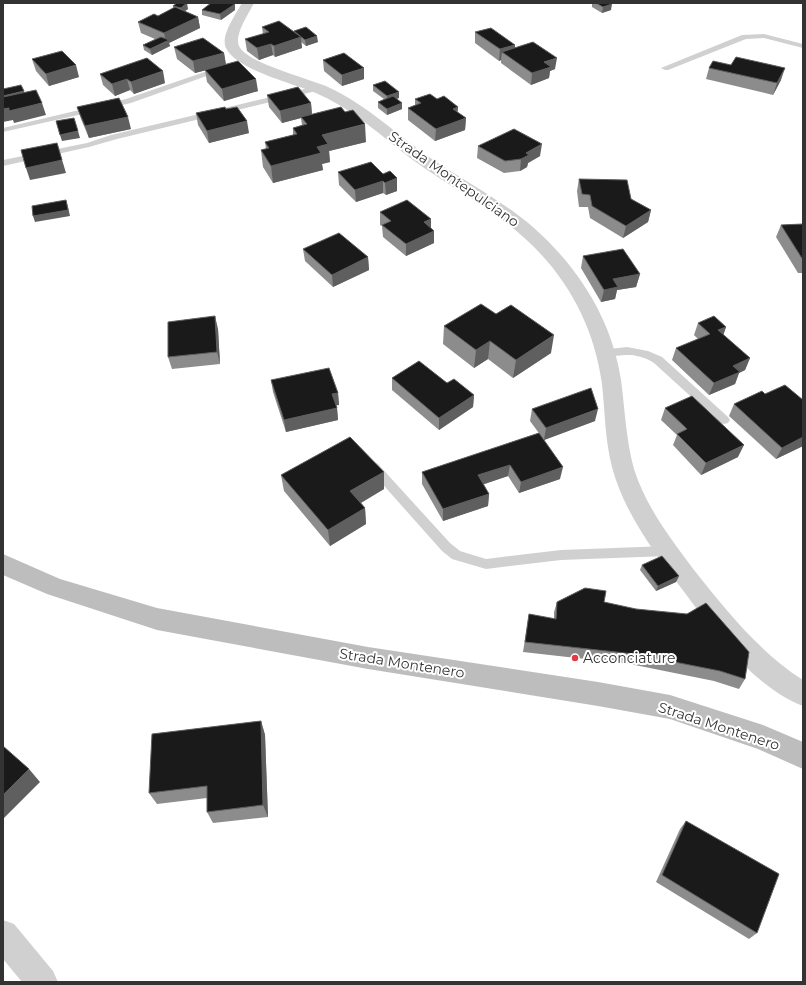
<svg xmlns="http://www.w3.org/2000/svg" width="806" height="985" font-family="Montserrat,sans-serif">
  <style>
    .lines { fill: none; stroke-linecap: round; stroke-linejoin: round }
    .lane { fill: #d0d0d0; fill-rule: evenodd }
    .street { fill: #d0d0d0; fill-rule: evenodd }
    .secondary { fill: #bdbdbd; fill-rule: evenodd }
    .wall { fill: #8c8c8c }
    .shaded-wall { fill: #5f5f5f }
    .building { fill: #1a1a1a; stroke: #5f5f5f }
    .poi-dot { fill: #e63946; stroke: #fff; stroke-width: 1.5 }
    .labels { text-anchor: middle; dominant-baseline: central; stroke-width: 4; stroke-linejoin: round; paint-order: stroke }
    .street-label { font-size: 14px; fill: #333; stroke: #fff }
    .poi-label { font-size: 14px; fill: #333; stroke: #fff; text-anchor: start }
  </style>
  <rect width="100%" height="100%" fill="#fff"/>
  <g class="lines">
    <g class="lane">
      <polygon points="764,34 803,44 803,48 764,38 746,39 668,70 665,70 661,68 742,35"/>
      <polygon points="219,67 222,67 226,69 131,103 3,132 3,128 126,99"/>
      <polygon points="317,86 320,86 320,90 117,139 89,147 3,166 3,160 87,143 111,135"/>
      <path d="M627 347 648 351 662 357 728 417 730 420 728 423 724 424 720 423 654 363C636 352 625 355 605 357L601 356 600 353 601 350Z"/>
      <polygon points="374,462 378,464 450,543 460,551 486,559 561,550 667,546 671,547 673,551 671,555 667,556 561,560 486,569 452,559 442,551 370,470 368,467 370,464"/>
    </g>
    <g class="street">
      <path d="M242 3H254C249 13 234 35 239 46 246 63 310 79 328 87 367 105 397 135 432 159 466 182 503 201 534 228 579 268 612 320 621 380 625 410 626 440 634 469 646 507 671 539 694 570 727 611 758 651 803 680V706C754 687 715 634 685 593 656 555 624 513 612 467 605 440 605 412 602 384 595 332 572 285 534 247 500 213 459 192 420 165 386 141 358 112 320 95 297 84 237 71 226 48 220 36 236 14 242 3Z"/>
      <polygon points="3,920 14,924 53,971 58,982 22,982 3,959"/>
    </g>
    <polygon class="secondary" points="3,554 60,579 157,608 368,647 598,682 670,695 763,725 803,742 803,769 758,749 670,719 598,706 368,669 157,630 47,594 3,575"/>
  </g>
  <g class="wall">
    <polygon points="592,3 610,3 611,10 602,13 592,7"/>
    <polygon points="235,4 235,10 221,20 202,15 202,10"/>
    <polygon points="173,6 188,9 185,11 198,17 200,28 169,43 170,46 152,55 144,50 143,45 155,39 141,33 138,22 158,16 174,8"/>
    <polygon points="262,27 294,32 294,31 318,42 306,46 301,42 302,48 275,57 273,55 259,60 247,51 245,39 263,34"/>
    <polygon points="475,32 515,45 515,48 555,69 550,71 549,78 531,85 501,63 501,60 499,61 475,43"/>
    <polygon points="174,47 224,53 226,65 195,73 177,59"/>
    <polygon points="32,59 79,77 49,86 36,71"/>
    <polygon points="323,60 364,79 342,86 324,71"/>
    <polygon points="731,65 781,80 773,95 706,79 709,68"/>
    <polygon points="205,70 258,91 224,101 207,82"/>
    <polygon points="100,74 165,83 134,94 130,90 115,96 103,85"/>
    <polygon points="373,85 399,92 399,98 396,99 402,103 402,109 387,115 378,108 378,102 384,99 373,91"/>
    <polygon points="267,95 311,103 312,114 366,142 329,151 330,162 322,164 323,170 273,183 263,167 261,150 266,149 265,142 293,135 293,128 302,125 301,118 282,123 269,107"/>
    <polygon points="415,99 437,99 458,107 457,112 466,118 465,130 435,141 408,120 408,108 415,105"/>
    <polygon points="77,107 131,129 89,138 81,119"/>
    <polygon points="226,109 249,133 209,143 198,125 196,113"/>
    <polygon points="478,146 540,156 528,163 527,167 520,171 504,173 477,158"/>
    <polygon points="338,172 383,174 397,178 397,191 386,195 383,193 356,202 339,185"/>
    <polygon points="579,179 631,199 651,210 648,222 623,238 590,218 588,207 579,207 577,191"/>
    <polygon points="380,212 431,219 431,228 434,231 434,243 406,256 383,237 382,226 380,225"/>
    <polygon points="803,224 803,273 798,273 776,237 781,225"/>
    <polygon points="303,249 368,257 369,270 333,287 305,261"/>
    <polygon points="583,256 640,274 636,287 617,290 615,299 601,302 581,268"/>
    <polygon points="698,323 726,327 723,335 750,358 745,370 739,373 735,384 709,395 672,360 676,348 698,339 694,335"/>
    <polygon points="444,326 551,353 513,378 488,359 474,368 443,344"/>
    <polygon points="218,329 220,364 172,369 168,357"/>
    <polygon points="392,378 447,383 474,395 473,407 439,430 392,390"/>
    <polygon points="271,380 338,393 339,405 336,405 337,408 338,420 286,432 273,392"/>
    <polygon points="734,404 803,446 776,459 729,416"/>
    <polygon points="665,408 738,457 701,475 673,445 677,435 661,420"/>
    <polygon points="532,409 595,421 544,440 530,421"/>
    <polygon points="539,433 560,479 519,493 508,476 483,484 489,494 488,506 443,521 422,484 422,472"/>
    <polygon points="281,475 384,489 361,503 365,508 366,524 330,546 284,491"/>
    <polygon points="642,565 679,576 676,582 656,591 640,570"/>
    <polygon points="557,602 604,602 745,679 739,689 714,681 630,664 523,652 529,614 554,619 554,612"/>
    <polygon points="261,721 265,735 268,817 213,823 207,812 207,798 157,804 149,793"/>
    <polygon points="686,821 757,933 749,939 656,882 680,829"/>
  </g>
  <g class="shaded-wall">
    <polygon points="187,3 188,9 182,13 181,8"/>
    <polygon points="235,4 235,10 221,20 220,14"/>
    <polygon points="612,4 611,10 602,13 603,7"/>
    <polygon points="198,17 200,28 169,43 170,46 152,55 150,49 166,42 164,33"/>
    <polygon points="317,36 318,42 306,46 305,40"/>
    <polygon points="301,37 302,48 275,57 274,46"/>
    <polygon points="271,44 273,55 259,60 257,48"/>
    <polygon points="515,45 514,56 502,52 501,60 499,61 500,49"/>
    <polygon points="224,53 226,65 195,73 193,61"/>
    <polygon points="557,58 555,69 550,71 549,78 531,85 532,73 544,62"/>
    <polygon points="76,65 79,77 49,86 46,74"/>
    <polygon points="364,68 364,79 342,86 342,75"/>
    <polygon points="785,68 781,80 773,95 777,83"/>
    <polygon points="163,71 165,83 134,94 131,82"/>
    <polygon points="127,79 130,90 115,96 112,84"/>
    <polygon points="256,79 258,91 224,101 222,89"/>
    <polygon points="24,91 26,97 3,102 3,96"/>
    <polygon points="399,92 399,98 387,102 387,96"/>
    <polygon points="42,103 46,115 14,123 13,120 3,122 3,109"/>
    <polygon points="311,103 312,115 301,117 301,118 282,123 280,111"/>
    <polygon points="402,103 402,109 387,115 387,109"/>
    <polygon points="458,107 457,119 453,109"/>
    <polygon points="128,117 131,129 89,138 85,126"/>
    <polygon points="466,118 465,130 435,141 436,129"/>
    <polygon points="247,121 249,133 209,143 207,131"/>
    <polygon points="365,124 366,142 329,151 330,162 322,164 323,170 273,183 271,166 317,147 322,135"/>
    <polygon points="78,131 80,138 62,141 60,135"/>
    <polygon points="57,143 66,173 30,180 26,168"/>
    <polygon points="542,144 540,156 528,163 527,167 520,171 521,159 526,153"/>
    <polygon points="397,178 397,191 386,195 385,183"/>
    <polygon points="383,181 383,193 356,202 355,190"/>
    <polygon points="66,200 68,207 70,216 35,222 33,216"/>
    <polygon points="651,210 648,222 623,238 626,226"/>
    <polygon points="431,219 431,231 424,222"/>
    <polygon points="434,231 434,243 406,256 406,244"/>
    <polygon points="368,257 369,270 333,287 332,275"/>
    <polygon points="640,274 636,287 617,290 615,299 601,302 604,290 613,279"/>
    <polygon points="215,316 218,329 220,364 217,352"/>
    <polygon points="726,327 722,339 718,330"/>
    <polygon points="554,335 551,353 513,378 516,360"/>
    <polygon points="490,341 488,359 474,368 476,350"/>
    <polygon points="750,358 745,370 739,373 735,384 709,395 714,383 733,366"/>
    <polygon points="338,393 339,405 333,406 332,394"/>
    <polygon points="474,395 473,407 439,430 439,418"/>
    <polygon points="337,408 338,420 286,432 284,420"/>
    <polygon points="598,409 595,421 544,440 546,428"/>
    <polygon points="803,432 803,446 776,459 782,448"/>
    <polygon points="744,445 738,457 701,475 706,463"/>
    <polygon points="510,465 508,476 476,487 478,475"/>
    <polygon points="563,467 560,479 519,493 521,482"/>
    <polygon points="384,472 384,489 352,508 350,491"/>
    <polygon points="489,494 488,506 443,521 443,509"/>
    <polygon points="365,508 366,524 330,546 328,530"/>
    <polygon points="679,576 676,582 656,591 658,586"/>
    <polygon points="261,721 265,735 268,817 263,805"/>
    <polygon points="29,769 40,782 3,819 3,795"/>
  </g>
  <g class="building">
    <polygon points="177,3 187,3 181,8 173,6"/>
    <polygon points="211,3 231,3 235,4 220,14 202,10"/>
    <polygon points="596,3 610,3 612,4 603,7"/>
    <polygon points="175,7 198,17 164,33 138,22 154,14 158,16"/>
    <polygon points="279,21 301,37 274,46 271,44 257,48 245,39 269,32 262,27"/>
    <polygon points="306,27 317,36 305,40 294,31"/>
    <polygon points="491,28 515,45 500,49 475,32"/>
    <polygon points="161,37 169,40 150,49 143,45"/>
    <polygon points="203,38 224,53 193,61 174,47"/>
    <polygon points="533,42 557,58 544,62 551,67 532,73 502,52"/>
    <polygon points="62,51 76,65 46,74 32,59"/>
    <polygon points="344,53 364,68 342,75 323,60"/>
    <polygon points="736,57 785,68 777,83 709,68 713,61 731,65"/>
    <polygon points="147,58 163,71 131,82 127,79 112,84 100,74"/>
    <polygon points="238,61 256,79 222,89 205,70"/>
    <polygon points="385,81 399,92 387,96 373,85"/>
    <polygon points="21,85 24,91 3,96 3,89"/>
    <polygon points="298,87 311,103 280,111 267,95"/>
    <polygon points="36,90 42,103 9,111 9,108 3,109 3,97"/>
    <polygon points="430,94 437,99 444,96 458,107 453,109 466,118 436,129 408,108 421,103 415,99"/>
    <polygon points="393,96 402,103 387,109 378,102"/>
    <polygon points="119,98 128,117 85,126 77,107"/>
    <polygon points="225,107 226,109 237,107 247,121 207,131 196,113"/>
    <polygon points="341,107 345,112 353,110 365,124 322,135 328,144 317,147 321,153 271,166 261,150 269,148 265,142 297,134 293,128 307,124 301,117"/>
    <polygon points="74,118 78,131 60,135 56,121"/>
    <polygon points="514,129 542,144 526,153 529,155 521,159 505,161 478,146"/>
    <polygon points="57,143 62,160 26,168 21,150"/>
    <polygon points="371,162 383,174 390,171 397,178 385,183 383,181 355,190 338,172"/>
    <polygon points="579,179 627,180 631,199 651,210 626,226 592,206 590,195 582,194"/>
    <polygon points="66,200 68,210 33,216 32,206"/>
    <polygon points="407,200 431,219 424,222 434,231 406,244 382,225 391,221 380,212"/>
    <polygon points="803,224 803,260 781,225"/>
    <polygon points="339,233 368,257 332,275 303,249"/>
    <polygon points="623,249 640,274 613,279 618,287 604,290 583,256"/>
    <polygon points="481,304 496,314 511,305 554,335 516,360 490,341 476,350 444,326"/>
    <polygon points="215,316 217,352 168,357 168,322"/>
    <polygon points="714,316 726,327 718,330 750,358 733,366 740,372 714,383 676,348 710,334 698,323"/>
    <polygon points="419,361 447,383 454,379 474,395 439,418 392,378"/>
    <polygon points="329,368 338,393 332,394 337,408 284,420 271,380"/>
    <polygon points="785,385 803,400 803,437 782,448 734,404 762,391 765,394"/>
    <polygon points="591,388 598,409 546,428 532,409"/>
    <polygon points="692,396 744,445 706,463 677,434 687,429 665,408"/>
    <polygon points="539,433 563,467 521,482 510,465 478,475 489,494 443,509 422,472"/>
    <polygon points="350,437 384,472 350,491 365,508 328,530 281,475"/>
    <polygon points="662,556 679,576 658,586 642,565"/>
    <polygon points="585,588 606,591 604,602 636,609 687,614 706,603 749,652 745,679 720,671 634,654 525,642 529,614 556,619 557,602"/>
    <polygon points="261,721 263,805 207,812 207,786 149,793 152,734"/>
    <polygon points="3,746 29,769 3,795"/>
    <polygon points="686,821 779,874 757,933 662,875"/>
  </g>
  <circle class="poi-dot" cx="575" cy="658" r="4"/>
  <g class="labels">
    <g class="street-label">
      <text transform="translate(454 179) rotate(35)">Strada Montepulciano</text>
      <text transform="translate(402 663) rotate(9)">Strada Montenero</text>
      <text transform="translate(719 726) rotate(18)">Strada Montenero</text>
    </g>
    <g class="poi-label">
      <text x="583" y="658">Acconciature</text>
    </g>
  </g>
  <rect width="806" height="985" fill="none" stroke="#333333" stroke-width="8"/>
</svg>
